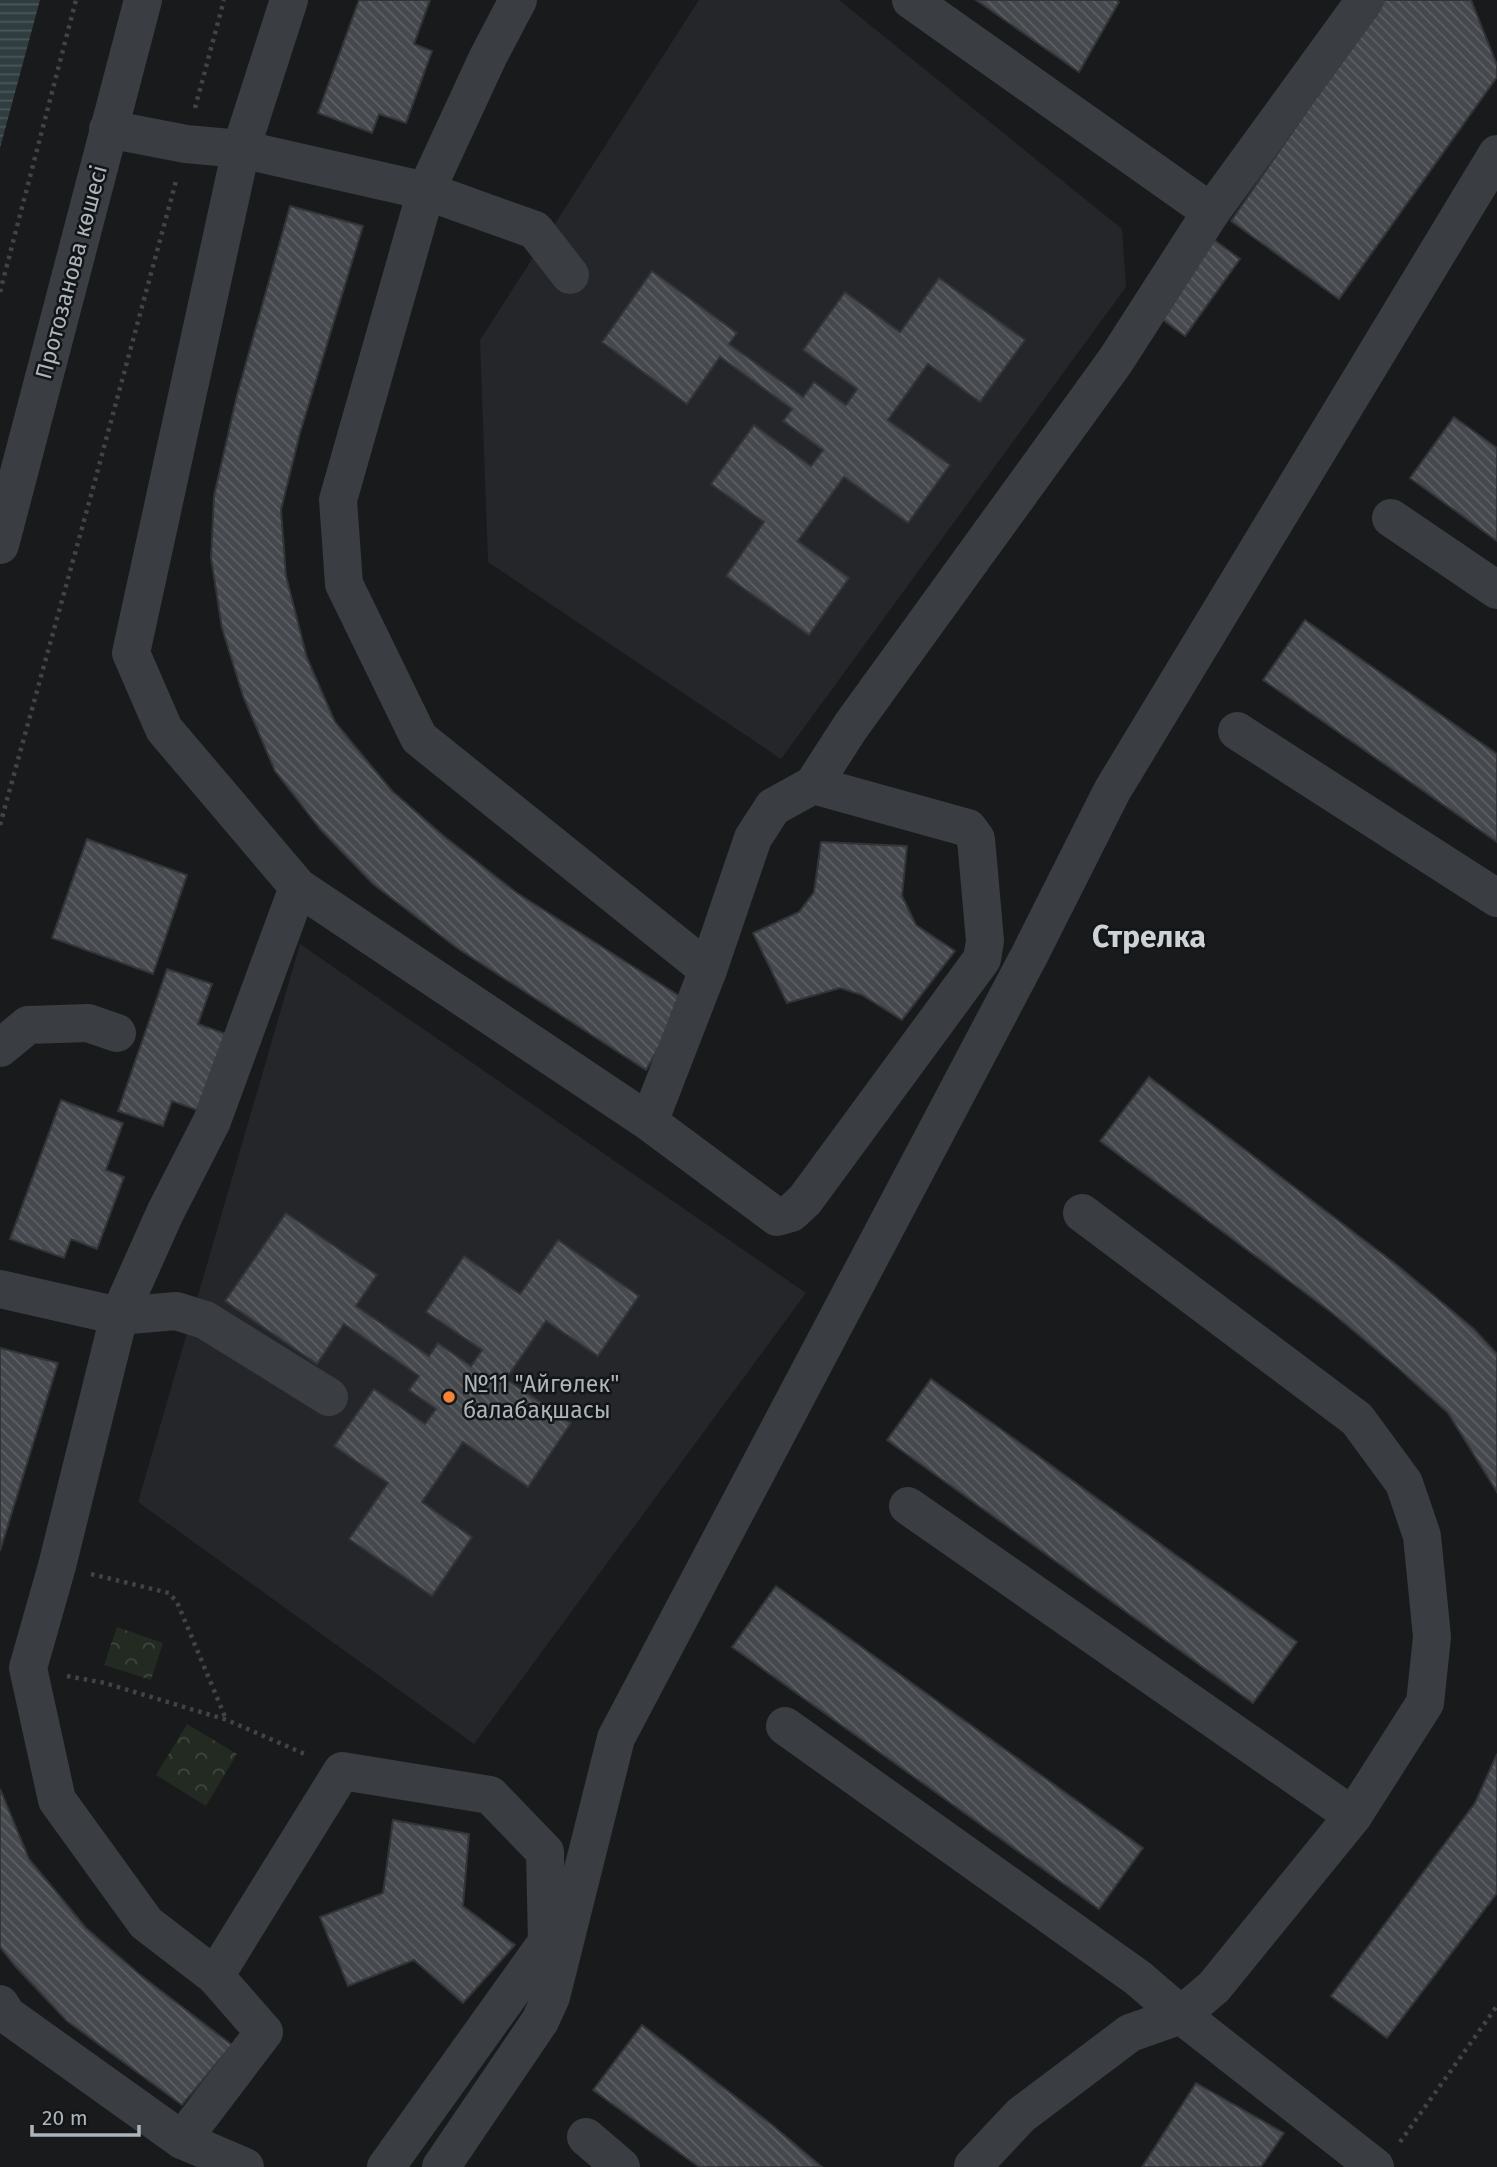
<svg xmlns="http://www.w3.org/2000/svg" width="1497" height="2167" font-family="'Fira Sans',sans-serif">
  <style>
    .built { fill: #252629 }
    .forest { fill: url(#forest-crowns) }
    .water { fill: url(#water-rules) }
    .building { fill: url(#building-back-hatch); stroke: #333438; stroke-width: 2 }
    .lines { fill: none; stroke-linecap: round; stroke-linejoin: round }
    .path { stroke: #404448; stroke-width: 4.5; stroke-dasharray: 3.5 5; stroke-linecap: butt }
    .minor { stroke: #3a3d41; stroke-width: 38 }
    .poi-dot { fill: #f68437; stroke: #141517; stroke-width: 2.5 }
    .labels { text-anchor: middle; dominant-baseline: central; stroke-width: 5; stroke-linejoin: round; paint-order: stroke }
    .street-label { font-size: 23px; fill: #abb5bb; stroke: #141517 }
    .poi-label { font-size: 23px; fill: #abb5bb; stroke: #141517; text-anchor: start }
    .district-label { font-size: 30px; font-weight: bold; fill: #cdd2d7; stroke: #141517 }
  </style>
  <defs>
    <pattern id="forest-crowns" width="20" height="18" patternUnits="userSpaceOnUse" patternTransform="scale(1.75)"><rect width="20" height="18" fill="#222a21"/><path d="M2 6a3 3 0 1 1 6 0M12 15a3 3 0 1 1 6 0" fill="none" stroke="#3f473f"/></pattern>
    <pattern id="water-rules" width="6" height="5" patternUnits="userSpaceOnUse" patternTransform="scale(1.75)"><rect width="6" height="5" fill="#2f3d40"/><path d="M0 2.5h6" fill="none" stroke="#4a575a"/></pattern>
    <pattern id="building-back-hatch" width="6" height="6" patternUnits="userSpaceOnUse" patternTransform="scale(1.75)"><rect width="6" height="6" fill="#45484c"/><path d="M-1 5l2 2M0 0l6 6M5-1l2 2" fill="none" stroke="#5d6064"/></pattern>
  </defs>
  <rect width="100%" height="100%" fill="#191a1c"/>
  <g class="built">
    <polygon points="699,0 839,0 1122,229 1126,287 781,759 488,562 480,340"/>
    <polygon points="300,944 806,1293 474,1744 138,1502"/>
  </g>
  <g class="forest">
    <polygon points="117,1627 163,1643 151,1680 104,1665"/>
    <polygon points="187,1724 237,1754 206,1806 156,1775"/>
  </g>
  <polygon class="water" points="0,0 40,0 0,148"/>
  <g class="building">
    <polygon points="359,0 430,0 414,44 432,51 406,123 379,114 372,133 318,113"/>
    <polygon points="976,0 1116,0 1119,2 1079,72"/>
    <polygon points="1383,0 1471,0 1497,65 1497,77 1339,299 1231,221"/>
    <polygon points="290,206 363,226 300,433 281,510 286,576 307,658 335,722 392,791 445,837 517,893 686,1000 646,1070 457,948 373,884 321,830 275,771 243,696 222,628 211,558 214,496 237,395"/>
    <polygon points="1213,239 1240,259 1185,336 1158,316"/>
    <polygon points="652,271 737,333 729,344 803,397 814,382 846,405 857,389 803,350 845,292 900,332 939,278 1025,340 980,402 928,364 888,420 950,465 908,523 844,477 798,541 849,578 809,635 726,576 764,522 711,484 754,425 811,466 823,450 783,421 792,409 720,357 687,404 602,342"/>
    <polygon points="1454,417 1497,448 1497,541 1410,478"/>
    <polygon points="1305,620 1497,754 1497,842 1263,680"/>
    <polygon points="87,839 187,875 153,974 52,938"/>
    <polygon points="821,842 907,846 902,896 916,925 955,951 902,1020 862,995 840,988 787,1003 753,933 799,912 814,892"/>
    <polygon points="167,969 212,984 198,1024 226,1034 200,1111 172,1101 163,1126 118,1111"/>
    <polygon points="1149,1077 1397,1265 1474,1329 1497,1354 1497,1492 1448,1413 1397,1367 1331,1312 1100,1141"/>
    <polygon points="61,1100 123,1123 106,1170 124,1177 97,1249 71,1239 64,1258 10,1239"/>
    <polygon points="286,1213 377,1275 356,1306 429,1356 438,1343 471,1366 482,1350 426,1312 464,1256 520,1294 558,1240 639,1296 598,1356 546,1321 506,1379 571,1423 528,1487 463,1442 422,1502 472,1537 432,1596 349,1539 388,1483 334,1446 374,1389 425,1424 436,1409 409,1390 419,1376 344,1324 317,1364 225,1301"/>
    <polygon points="0,1348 58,1363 0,1551"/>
    <polygon points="931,1379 1297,1642 1253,1703 887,1440"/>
    <polygon points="776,1586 1143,1848 1099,1909 732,1647"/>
    <polygon points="1497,1754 1497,1893 1387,2038 1331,1996 1475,1803"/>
    <polygon points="0,1789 29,1859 86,1928 139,1974 232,2045 182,2105 67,2021 16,1967 0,1947"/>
    <polygon points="393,1820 469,1834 463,1906 515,1945 463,2003 414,1960 348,1986 320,1917 383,1893"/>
    <polygon points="642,2025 771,2124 822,2167 699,2167 593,2090"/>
    <polygon points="1196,2083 1284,2133 1261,2167 1142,2167"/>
  </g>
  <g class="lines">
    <g class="path">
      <polyline points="195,108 224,0"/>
      <polyline points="0,292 76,0"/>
      <polyline points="0,825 90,499 176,181"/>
      <polyline points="91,1574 169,1593 177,1602 226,1719"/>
      <polyline points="67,1676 105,1683 227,1720 307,1755"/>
      <polyline points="1400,2142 1497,2006"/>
    </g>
    <g class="minor">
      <polyline points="289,0 241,149 131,653 164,729 298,887 649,1122 777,1217 791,1213 805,1200 982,959 985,941 976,839 968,828 813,785 773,807 753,838 708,970 649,1122"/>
      <polyline points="518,0 488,57 426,191 535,230 570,275"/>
      <polyline points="911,0 1211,212 1365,0"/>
      <polyline points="108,129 186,144 241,149 426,191 338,500 344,584 419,738 708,970"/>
      <polyline points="1391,518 1497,590"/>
      <polyline points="0,545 143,0"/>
      <polyline points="1237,731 1497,898"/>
      <polyline points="813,785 851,726 1116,360 1211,212"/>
      <polyline points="0,1048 28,1025 88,1023 117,1033"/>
      <polyline points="0,1289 119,1316 176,1311 205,1320 329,1397"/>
      <polyline points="908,1506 1353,1816"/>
      <polyline points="785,1726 1138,1978 1181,2015 1375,2167"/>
      <polyline points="215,1976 342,1771 490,1795 545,1852 547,1942 386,2167"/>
      <polyline points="0,2004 7,2015 182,2140 245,2167"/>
      <polyline points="586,2137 621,2167"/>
      <polyline points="182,2140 264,2032 215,1976 146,1923 57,1800 28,1668 57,1566 119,1316 165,1213 212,1121 298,887"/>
      <polyline points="973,2166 1021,2115 1130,2033 1181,2015 1214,1987 1353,1816 1425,1703 1432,1637 1422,1536 1404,1483 1357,1419 1082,1213"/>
      <polyline points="441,2167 540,2021 551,1997 616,1738 1030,954 1112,791 1497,154"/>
    </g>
  </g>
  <circle class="poi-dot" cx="449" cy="1397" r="7"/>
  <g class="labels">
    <g class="street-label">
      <text transform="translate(71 272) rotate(-75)">Протозанова көшесі</text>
    </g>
    <g class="poi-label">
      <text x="463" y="1384">№11 "Айгөлек"<tspan x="463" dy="26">балабақшасы</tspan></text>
    </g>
    <g class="district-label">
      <text x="1149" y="937">Стрелка</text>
    </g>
  </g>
  <path d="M32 2125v10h107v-10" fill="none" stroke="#abb5bb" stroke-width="3.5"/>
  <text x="42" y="2125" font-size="21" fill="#abb5bb" stroke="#141517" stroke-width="5" paint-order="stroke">20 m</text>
</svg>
